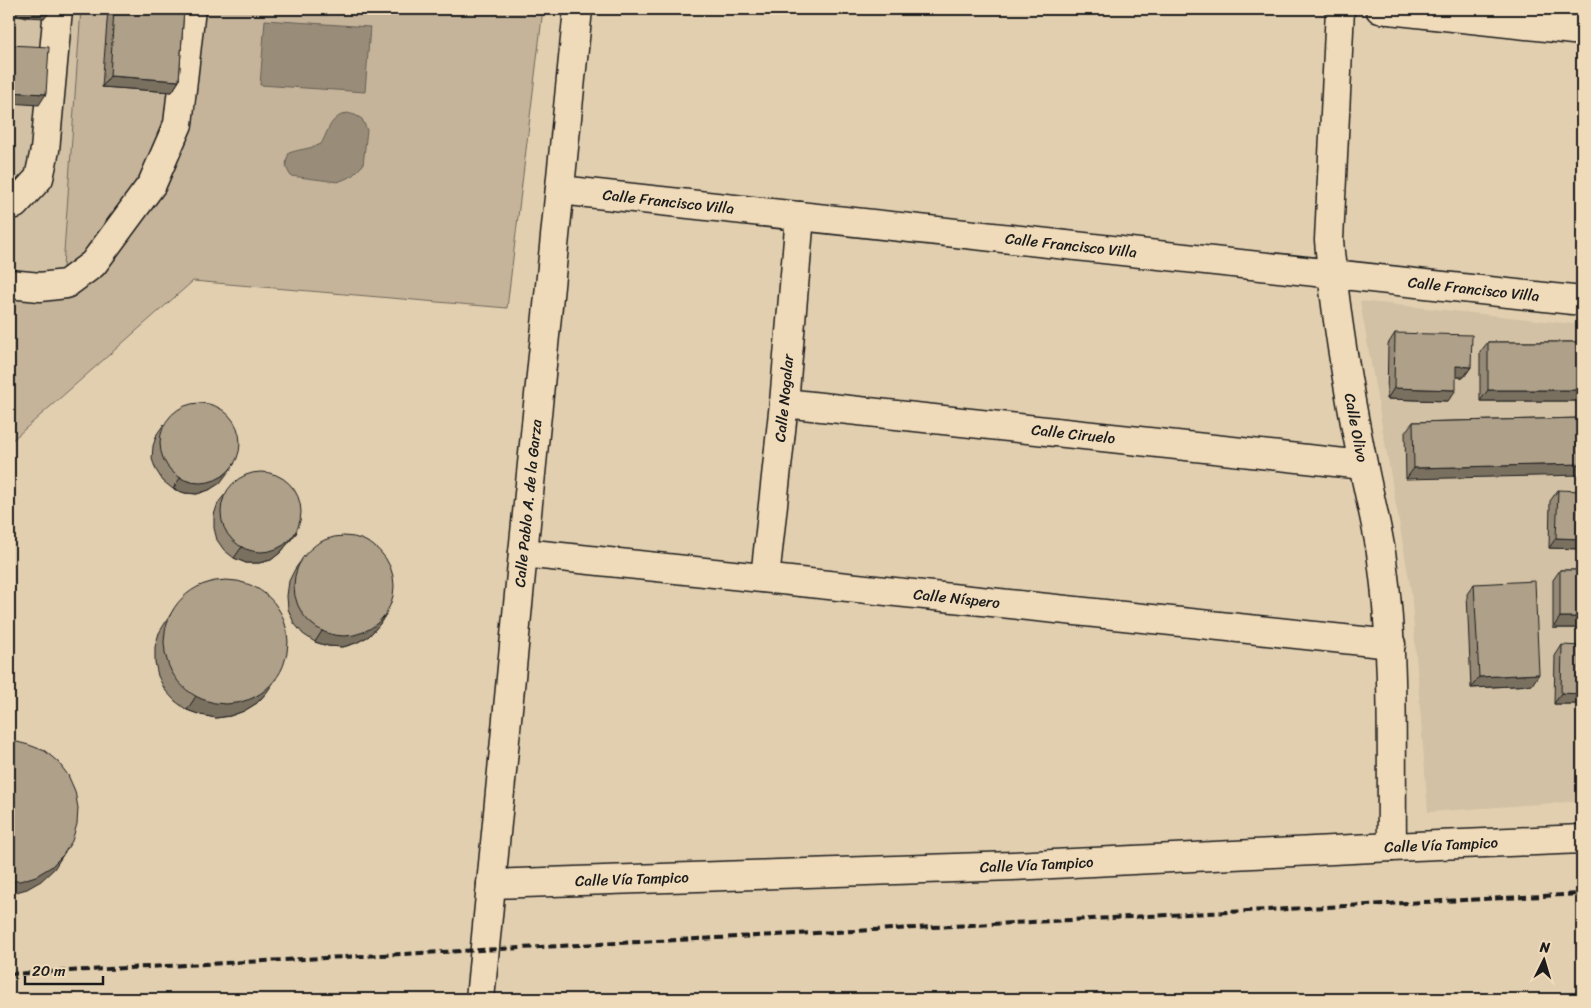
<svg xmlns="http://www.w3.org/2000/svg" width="1591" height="1008" font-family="Sriracha,sans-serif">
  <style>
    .built { fill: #d2c1a4 }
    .green { fill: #c5b49a; stroke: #70685b }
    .water { fill: #998c79; stroke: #675f54 }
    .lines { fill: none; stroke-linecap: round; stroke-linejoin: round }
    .minor-casing { stroke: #1c1c1c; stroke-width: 31 }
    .minor { stroke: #efdab9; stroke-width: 28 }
    .rail { stroke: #1c1c1c; stroke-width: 4; stroke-dasharray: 8 4; stroke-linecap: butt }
    .wall { fill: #968a76; stroke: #1c1c1c }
    .shaded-wall { fill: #7a7060; stroke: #1c1c1c }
    .building { fill: #aea089; stroke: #1c1c1c }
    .labels { text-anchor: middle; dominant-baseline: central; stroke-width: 4.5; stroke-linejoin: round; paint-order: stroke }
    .street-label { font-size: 15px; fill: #1c1c1c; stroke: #efdab9 }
  </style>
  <rect width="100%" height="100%" fill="#e2cfb0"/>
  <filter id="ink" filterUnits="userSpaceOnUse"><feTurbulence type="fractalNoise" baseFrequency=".02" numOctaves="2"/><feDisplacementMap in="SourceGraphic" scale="10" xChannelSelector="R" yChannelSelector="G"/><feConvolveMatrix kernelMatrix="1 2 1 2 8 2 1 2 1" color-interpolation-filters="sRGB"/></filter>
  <g filter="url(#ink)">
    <g class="built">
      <polygon points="9,9 81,9 62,281 9,277"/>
      <polygon points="1360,301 1582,325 1582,801 1428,812 1411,590"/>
    </g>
    <polygon class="green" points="81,9 543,9 507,308 193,281 9,443 9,277 62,281"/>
    <g class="water">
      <polygon points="265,20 370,27 365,92 260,85"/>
      <path d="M347 113 355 115 362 119 367 130 363 165 352 176 338 182 291 176C285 168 285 162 289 153 300 149 310 149 321 144 329 130 329 118 347 113Z"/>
    </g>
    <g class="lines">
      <defs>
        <g id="minor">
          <path id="s1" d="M1340 9 1329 240C1335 315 1348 390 1363 464 1369 496 1378 528 1382 560 1395 655 1391 751 1392 847"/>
          <polyline points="1380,9 1582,31"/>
          <path id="s2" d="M560 190 1582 301"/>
          <polyline points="9,203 15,204 39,178 45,150 58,9"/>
          <polyline points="9,284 40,287 66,284 93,264 152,184 178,124 191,9"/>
          <path id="s3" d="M784 403 1363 465"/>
          <path id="s4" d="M523 553 1391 644"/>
          <path id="s5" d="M765 578 784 403 800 216"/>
          <path id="s6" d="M491 884 1013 866 1392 847 1582 839"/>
          <path id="s7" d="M480 999 523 553 578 9"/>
        </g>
      </defs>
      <use href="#minor" class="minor-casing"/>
      <use href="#minor" class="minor"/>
      <polyline class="rail" points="9,974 1582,894"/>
    </g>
    <g class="wall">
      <polygon points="108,9 184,9 179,81 172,92 102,87"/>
      <polygon points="1395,333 1471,367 1464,377 1456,377 1448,401 1387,399 1388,344"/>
      <polygon points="1488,342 1582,342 1582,401 1480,401 1480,352"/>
      <polygon points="1582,418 1406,479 1405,432 1413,422"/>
      <polygon points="164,424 220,483 209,490 197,494 185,493 173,489 163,481 156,470 152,459 153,446 157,434"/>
      <polygon points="1558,490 1582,549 1549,548 1550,501"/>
      <polygon points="226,493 297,532 281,552 271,560 259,563 246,563 234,558 224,550 217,540 214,528 214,515 218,503"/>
      <polygon points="303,558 386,614 379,625 369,636 356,643 343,647 328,646 315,642 303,634 294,623 288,609 287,596 289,581 295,569"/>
      <polygon points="1560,570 1582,570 1582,628 1553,628 1553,580"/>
      <polygon points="1474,584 1532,685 1471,688 1467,594"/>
      <polygon points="176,606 267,692 257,703 244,711 230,716 216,718 201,715 187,710 175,701 165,690 158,676 155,662 155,647 159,633 167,620"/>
      <polygon points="1562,645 1582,704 1554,704 1555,656"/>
    </g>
    <g class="shaded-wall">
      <polygon points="9,9 52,9 45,18 9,16"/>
      <polygon points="110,76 179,81 172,92 102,87"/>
      <polygon points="9,92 46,94 39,105 9,103"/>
      <polygon points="1456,366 1471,367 1464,377 1449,377"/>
      <polygon points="1394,388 1456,390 1448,401 1387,399"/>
      <polygon points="1488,390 1582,390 1582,401 1480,401"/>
      <polygon points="235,463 220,483 209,490 197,494 185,493 173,489 180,478"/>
      <polygon points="1582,464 1582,475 1406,479 1414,468"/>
      <polygon points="297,532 281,552 271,560 259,563 246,563 234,558 241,548"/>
      <polygon points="1556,538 1582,539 1582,549 1549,548"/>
      <polygon points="386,614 379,625 369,636 356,643 343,647 328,646 315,642 322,631"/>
      <polygon points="1560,617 1582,617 1582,628 1553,628"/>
      <polygon points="1539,674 1532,685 1471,688 1479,677"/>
      <polygon points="276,679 267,692 257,703 244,711 230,716 216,718 201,715 187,710 196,696"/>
      <polygon points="1561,693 1582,694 1582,704 1554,704"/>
      <polygon points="63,855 54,869 41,881 27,889 9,894 9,881"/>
    </g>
    <g class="building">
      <polygon points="114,9 184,9 179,81 110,76"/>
      <polygon points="9,45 49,47 46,94 9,92"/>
      <polygon points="1395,333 1472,335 1471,367 1456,366 1456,390 1394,388"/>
      <rect x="1488" y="342" width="94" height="48"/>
      <circle cx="200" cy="443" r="40"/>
      <polygon points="1582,418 1582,464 1414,468 1413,422"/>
      <circle cx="261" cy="512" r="40"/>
      <polygon points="1558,490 1582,491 1582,539 1556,538"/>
      <circle cx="344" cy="586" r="50"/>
      <rect x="1560" y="570" width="22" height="47"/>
      <circle cx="226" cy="642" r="62"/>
      <polygon points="1535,581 1539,674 1479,677 1474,584"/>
      <polygon points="1562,645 1582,646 1582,694 1561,693"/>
      <polygon points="13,741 29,745 45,751 58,762 68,775 75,791 78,808 77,824 72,841 63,855 51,867 36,876 20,881 9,881 9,742"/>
    </g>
  </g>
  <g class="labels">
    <g class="street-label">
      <text stroke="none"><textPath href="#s2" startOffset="109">Calle Francisco Villa</textPath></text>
      <text stroke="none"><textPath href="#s2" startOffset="514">Calle Francisco Villa</textPath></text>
      <text stroke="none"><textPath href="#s2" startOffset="919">Calle Francisco Villa</textPath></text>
      <text stroke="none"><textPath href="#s5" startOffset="181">Calle Nogalar</textPath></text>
      <text stroke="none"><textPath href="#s1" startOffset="421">Calle Olivo</textPath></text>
      <text stroke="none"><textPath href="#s3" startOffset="291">Calle Ciruelo</textPath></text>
      <text stroke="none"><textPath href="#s7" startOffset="498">Calle Pablo A. de la Garza</textPath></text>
      <text stroke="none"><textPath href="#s4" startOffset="436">Calle Níspero</textPath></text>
      <text stroke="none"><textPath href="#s6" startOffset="951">Calle Vía Tampico</textPath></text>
      <text stroke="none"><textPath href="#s6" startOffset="546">Calle Vía Tampico</textPath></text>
      <text stroke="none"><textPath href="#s6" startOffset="141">Calle Vía Tampico</textPath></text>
    </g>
  </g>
  <rect width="1591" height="1008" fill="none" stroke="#efdab9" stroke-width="30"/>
  <rect x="15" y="15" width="1561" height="978" fill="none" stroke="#1c1c1c" stroke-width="2" filter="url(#ink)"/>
  <g transform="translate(1544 960) rotate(5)" stroke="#efdab9" stroke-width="4" paint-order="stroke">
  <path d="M0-4L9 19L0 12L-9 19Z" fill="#1c1c1c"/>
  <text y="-8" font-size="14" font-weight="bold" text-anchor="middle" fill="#1c1c1c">N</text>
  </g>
  <path d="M25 976v8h78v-8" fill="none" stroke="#1c1c1c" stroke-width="2.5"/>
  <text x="32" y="976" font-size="15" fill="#1c1c1c" stroke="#efdab9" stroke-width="4" paint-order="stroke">20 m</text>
</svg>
